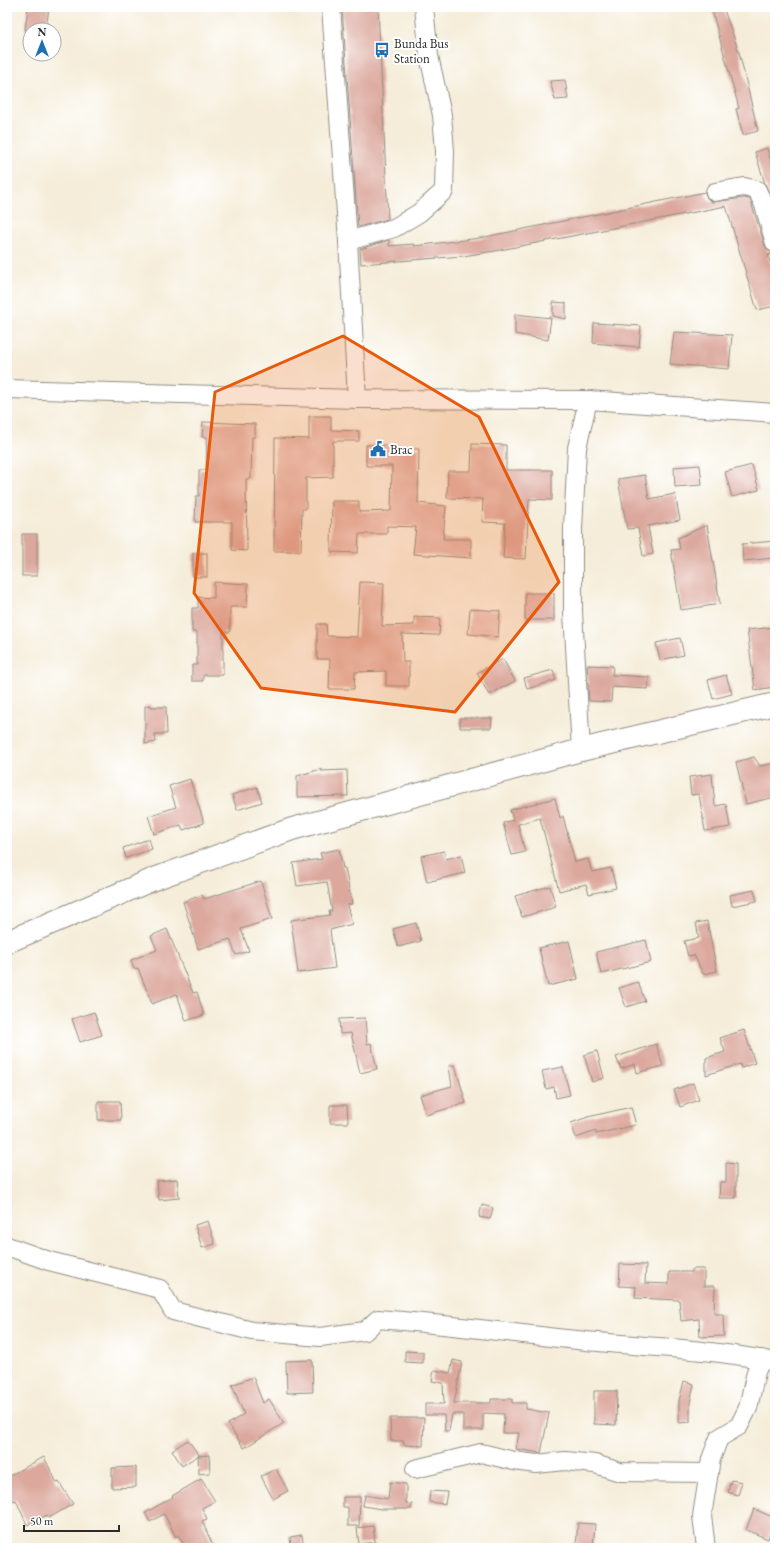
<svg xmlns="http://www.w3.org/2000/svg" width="782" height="1555" font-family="'EB Garamond',serif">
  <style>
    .building { fill: #dca89d }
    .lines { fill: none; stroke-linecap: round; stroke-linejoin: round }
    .minor-casing { stroke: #908c82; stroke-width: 20 }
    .major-casing { stroke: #908c82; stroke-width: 24 }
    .minor { stroke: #fff; stroke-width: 18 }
    .major { stroke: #fff; stroke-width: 22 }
    .marked { fill: #e8590c; fill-opacity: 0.2; stroke: #e8590c; stroke-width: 3; stroke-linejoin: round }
    .labels { text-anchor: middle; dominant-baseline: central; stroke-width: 4; stroke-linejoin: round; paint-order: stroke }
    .poi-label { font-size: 13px; fill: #2b2b2b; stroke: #fff; text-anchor: start }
  </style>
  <rect width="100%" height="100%" fill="#fff"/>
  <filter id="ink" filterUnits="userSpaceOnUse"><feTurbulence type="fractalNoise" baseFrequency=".025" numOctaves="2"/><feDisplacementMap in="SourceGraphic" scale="8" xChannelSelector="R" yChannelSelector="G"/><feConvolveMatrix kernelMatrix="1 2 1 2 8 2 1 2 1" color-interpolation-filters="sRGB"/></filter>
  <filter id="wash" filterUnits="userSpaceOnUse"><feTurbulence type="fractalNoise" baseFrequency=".012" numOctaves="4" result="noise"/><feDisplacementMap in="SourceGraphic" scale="16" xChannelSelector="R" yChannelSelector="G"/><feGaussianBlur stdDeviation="0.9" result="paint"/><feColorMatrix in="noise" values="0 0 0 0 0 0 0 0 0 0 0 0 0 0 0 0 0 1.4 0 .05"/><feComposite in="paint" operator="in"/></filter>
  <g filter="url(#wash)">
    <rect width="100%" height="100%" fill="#f5edd9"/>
    <g id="blocks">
      <g class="building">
        <polygon points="28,7 49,7 46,30 25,30"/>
        <polygon points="342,7 378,7 388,219 358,227"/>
        <polygon points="711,7 723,7 739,52 758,131 743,135 736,109 739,108"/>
        <polygon points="565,80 568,99 555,100 550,81"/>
        <polygon points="767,148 775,175 775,205 765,184 755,152"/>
        <polygon points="705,192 707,198 712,202 744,198 750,199 765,246 768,251 775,253 768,255 775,277 775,306 757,310 726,206 495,251 463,256 361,264 360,249 389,240 389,246 414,244 414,246 480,238"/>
        <polygon points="553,302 566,303 566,319 553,316"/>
        <polygon points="515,314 551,318 548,340 515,334"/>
        <polygon points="594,323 641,326 639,347 593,343"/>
        <polygon points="674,332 732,335 729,369 670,364"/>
        <polygon points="309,416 331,416 331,430 359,431 359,441 333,441 333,477 306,478 306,509 302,509 301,551 274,551 275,438 309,439"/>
        <polygon points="203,422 255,424 255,437 252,437 251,479 246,479 247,551 232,550 232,522 195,522 196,496 199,496 199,470 206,470 207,437 202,437"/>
        <polygon points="472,444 506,445 506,470 552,470 552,500 529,499 526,559 503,558 505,523 482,522 483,499 447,498 448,471 471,471"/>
        <polygon points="366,445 391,445 391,448 419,449 418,503 446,506 443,539 471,539 471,558 413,554 416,527 387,526 387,534 359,534 358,553 331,552 332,501 359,501 359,512 391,511 392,466 366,466"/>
        <polygon points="700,465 702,485 675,487 674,467"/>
        <polygon points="752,465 759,490 732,497 725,472"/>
        <polygon points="645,475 649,499 675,494 680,520 648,526 653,554 643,556 638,528 627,529 618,479"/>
        <polygon points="707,525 720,604 681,610 671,550 680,549 678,538"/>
        <rect x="22" y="534" width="15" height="42"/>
        <polygon points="775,541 775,558 743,561 742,544"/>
        <rect x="193" y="553" width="14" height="24"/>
        <polygon points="214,582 248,584 247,607 230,607 230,632 223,632 223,675 203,675 203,681 192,681 192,665 197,665 197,632 192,632 192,608 198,608 198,597 214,598"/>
        <polygon points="360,582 384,583 382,626 414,625 414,617 440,618 439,635 402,634 403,662 409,662 409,686 386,686 386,671 355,672 354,689 329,689 330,659 317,659 317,624 326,624 327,636 357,637"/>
        <rect x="525" y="593" width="29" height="27"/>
        <polygon points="470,609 500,611 498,637 468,634"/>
        <polygon points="775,627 775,687 755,690 747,630"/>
        <polygon points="680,638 684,655 660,660 656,643"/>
        <polygon points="503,659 515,681 489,695 477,673"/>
        <polygon points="587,665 613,666 612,675 649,677 648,689 612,687 611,702 589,701"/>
        <polygon points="553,670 556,680 527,689 524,678"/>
        <polygon points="726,675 732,694 713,699 708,680"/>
        <polygon points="151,705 151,707 166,707 167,734 155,734 156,742 145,744 145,706"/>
        <polygon points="460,718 492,718 491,728 460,728"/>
        <polygon points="754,757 760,766 775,763 775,797 746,804 736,762"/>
        <polygon points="321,769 321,771 347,770 348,796 297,797 297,776"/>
        <polygon points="712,774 715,806 726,804 730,827 705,831 699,794 691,795 689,777"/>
        <polygon points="190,779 204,823 183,830 181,825 154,834 148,816 176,807 169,786"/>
        <polygon points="257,787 262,802 237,810 232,795"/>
        <polygon points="555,798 560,818 563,816 575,862 588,859 592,872 611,868 616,888 589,894 586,884 559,891 540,818 518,824 525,852 512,855 503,823 513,820 510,810"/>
        <polygon points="149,839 152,849 126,858 123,848"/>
        <polygon points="339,849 343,868 345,868 352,904 347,905 352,924 330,930 335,968 298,973 291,920 330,915 329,911 332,911 327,882 297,886 293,863 322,859 320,853"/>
        <polygon points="444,851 446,859 461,855 465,873 427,882 421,856"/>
        <polygon points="261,881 272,919 241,929 249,951 236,955 230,939 198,949 183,902 202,895 204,899"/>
        <polygon points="550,886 556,907 522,917 515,896"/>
        <polygon points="754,890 757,901 732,906 730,895"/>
        <polygon points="707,921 717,971 703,974 694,955 688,956 684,941 699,938 696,923"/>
        <polygon points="416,923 421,941 398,947 393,929"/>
        <polygon points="167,929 193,993 197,992 204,1015 186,1021 177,994 152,1004 138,968 134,969 131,960 157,950 151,936"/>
        <polygon points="646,940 651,962 601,974 596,952"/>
        <polygon points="569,941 578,979 548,986 539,948"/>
        <polygon points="638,982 645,1001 626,1007 619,988"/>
        <polygon points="94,1012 102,1035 80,1042 72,1019"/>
        <polygon points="365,1018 367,1044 371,1043 377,1069 360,1073 351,1033 340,1034 339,1019"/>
        <polygon points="744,1030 755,1063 741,1068 740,1064 706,1075 706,1058 725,1052 720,1038"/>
        <polygon points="656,1044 663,1066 637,1073 635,1064 621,1069 616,1057"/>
        <polygon points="597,1051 604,1078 592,1082 584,1055"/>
        <polygon points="455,1065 466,1103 426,1115 420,1095 452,1086 449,1066"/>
        <polygon points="563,1067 570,1095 556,1098 554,1087 546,1089 542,1071"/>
        <polygon points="693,1083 699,1100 680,1107 674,1090"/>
        <polygon points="98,1101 120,1101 121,1120 98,1120"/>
        <polygon points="330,1105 347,1105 348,1123 330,1123"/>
        <polygon points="631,1107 636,1125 596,1134 596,1131 576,1138 571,1123 588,1117"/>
        <polygon points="726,1163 736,1164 736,1198 719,1198 720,1182 726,1182"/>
        <polygon points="177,1179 179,1198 159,1200 157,1181"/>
        <polygon points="482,1205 493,1208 490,1219 479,1217"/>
        <polygon points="208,1221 215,1244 202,1248 195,1225"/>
        <polygon points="620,1264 646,1265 645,1283 669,1284 669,1272 692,1272 692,1269 704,1269 704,1286 715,1286 714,1314 723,1314 724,1336 700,1337 699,1319 681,1321 679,1300 635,1298 636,1287 619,1286"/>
        <polygon points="405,1351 423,1352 423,1363 405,1362"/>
        <polygon points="312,1360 313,1392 287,1393 286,1361"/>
        <polygon points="453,1360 462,1362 454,1403 491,1403 491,1399 512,1399 512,1403 526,1403 526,1409 549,1413 541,1453 516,1449 519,1433 503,1433 504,1414 483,1413 483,1430 463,1430 463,1414 452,1414 449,1431 445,1431 444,1415 425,1415 425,1404 444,1404 443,1383 432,1381 434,1370 450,1373"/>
        <polygon points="253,1377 263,1403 269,1399 284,1423 244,1448 228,1424 244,1414 232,1385"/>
        <polygon points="684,1381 694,1384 690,1403 690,1422 679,1423 679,1401"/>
        <polygon points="594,1391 617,1391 616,1425 594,1424"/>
        <polygon points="390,1418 424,1418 423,1446 404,1445 404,1441 391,1441"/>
        <polygon points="188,1440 199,1455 182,1466 172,1450"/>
        <polygon points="209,1455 210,1473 199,1474 198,1456"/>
        <polygon points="44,1457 57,1483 59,1482 73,1504 49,1518 47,1515 27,1525 16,1500 13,1501 7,1490 7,1477"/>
        <polygon points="136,1467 136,1487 112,1488 112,1468"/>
        <polygon points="276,1469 288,1491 273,1499 261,1476"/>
        <polygon points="201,1479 215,1501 202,1508 207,1519 202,1521 214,1548 186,1548 178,1535 176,1537 164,1514 150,1522 145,1513 173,1497 172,1496"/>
        <polygon points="731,1480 742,1482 738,1495 728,1492"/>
        <polygon points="390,1482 406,1484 406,1503 412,1504 411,1509 381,1509 363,1506 365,1495 388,1499"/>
        <polygon points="430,1491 447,1492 445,1504 429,1502"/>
        <polygon points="343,1497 360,1497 359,1526 348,1526 348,1507 343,1507"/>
        <polygon points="754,1509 775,1518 768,1539 746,1530"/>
        <polygon points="578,1523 595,1524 593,1547 576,1546"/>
        <polygon points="373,1526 375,1542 359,1544 357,1528"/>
        <polygon points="302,1535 304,1548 291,1548 290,1537"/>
      </g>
    </g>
  </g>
  <g filter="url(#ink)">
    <use href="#blocks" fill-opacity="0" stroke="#908c82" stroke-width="1"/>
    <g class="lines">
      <defs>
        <g id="minor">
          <polyline points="331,7 348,241 357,399"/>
          <polyline points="715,192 744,187 757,190 764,205 775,243"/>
          <polyline points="348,241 394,228 419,213 444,191 445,151 442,115 429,56 424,7"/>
          <polyline points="7,389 357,399 588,400 775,413"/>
          <polyline points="581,750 573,612 573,529 577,448 588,400"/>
          <path d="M7 1246 49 1261 160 1289 173 1311 252 1331 320 1337 365 1331 378 1319C448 1324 517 1334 586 1341 649 1347 712 1349 775 1362"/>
          <polyline points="415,1469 481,1453 514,1461 536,1464 565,1461 595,1464 620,1472 709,1473"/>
          <polyline points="706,1548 702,1516 711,1459 719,1438 739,1426 748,1408 756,1372 761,1359"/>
        </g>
        <polyline id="major" points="7,942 154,879 292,829 581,750 775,704"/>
      </defs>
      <use href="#minor" class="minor-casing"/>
      <use href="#major" class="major-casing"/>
      <use href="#minor" class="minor"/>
      <use href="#major" class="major"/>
    </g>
  </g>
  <path class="marked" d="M343 336 479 417 559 582 455 712 261 688 194 593 215 392Z"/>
  <defs>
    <symbol id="bus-bare" viewBox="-9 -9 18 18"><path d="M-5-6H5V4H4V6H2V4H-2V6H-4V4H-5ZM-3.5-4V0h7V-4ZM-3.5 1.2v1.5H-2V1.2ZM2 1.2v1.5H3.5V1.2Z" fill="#1f6fb2" stroke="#fff" stroke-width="2.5" paint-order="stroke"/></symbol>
    <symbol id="civic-bare" viewBox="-9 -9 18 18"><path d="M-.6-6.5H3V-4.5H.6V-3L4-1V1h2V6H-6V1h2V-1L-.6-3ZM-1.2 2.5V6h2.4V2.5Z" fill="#1f6fb2" stroke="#fff" stroke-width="2.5" paint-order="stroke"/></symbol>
  </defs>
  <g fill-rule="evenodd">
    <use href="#bus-bare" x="371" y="39" width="22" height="22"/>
    <use href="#civic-bare" x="367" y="438" width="22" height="22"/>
  </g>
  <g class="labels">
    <g class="poi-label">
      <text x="394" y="43">Bunda Bus<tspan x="394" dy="15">Station</tspan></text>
      <text x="390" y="449">Brac</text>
    </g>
  </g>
  <rect width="782" height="1555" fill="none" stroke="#fff" stroke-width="24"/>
  <g transform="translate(42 42)"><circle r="19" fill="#ffffff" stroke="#aaaaaa"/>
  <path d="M0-3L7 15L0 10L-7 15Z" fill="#1f6fb2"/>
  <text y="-6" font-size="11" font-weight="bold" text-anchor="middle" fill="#2b2b2b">N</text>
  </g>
  <path d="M24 1525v6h95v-6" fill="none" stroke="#2b2b2b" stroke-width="2"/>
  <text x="30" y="1525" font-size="12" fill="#2b2b2b" stroke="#ffffff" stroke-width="3" paint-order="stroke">50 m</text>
</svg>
